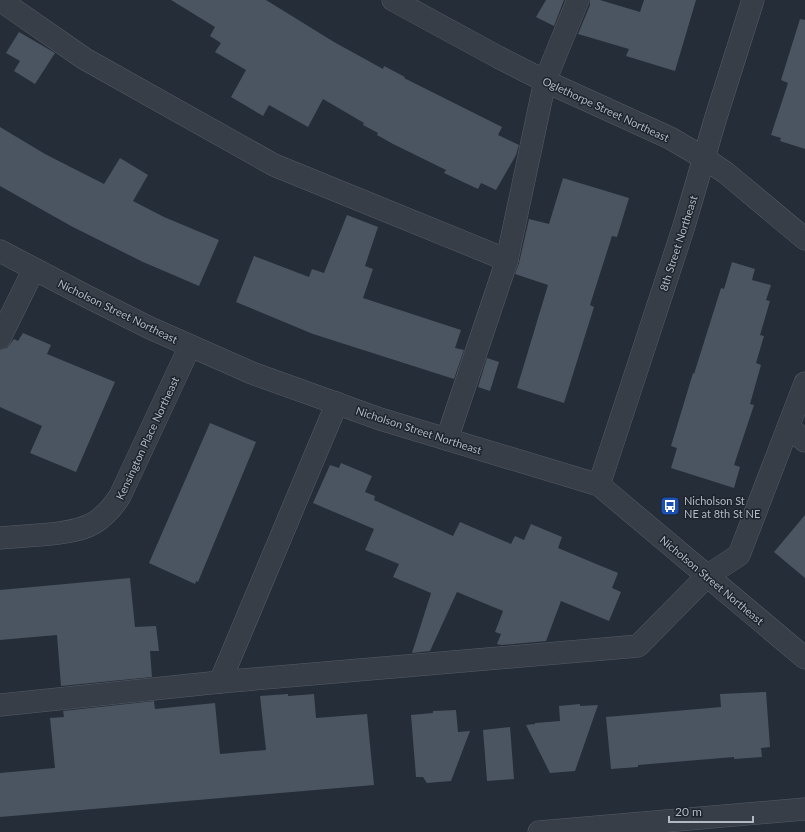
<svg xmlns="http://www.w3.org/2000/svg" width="805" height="832" font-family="Lato,sans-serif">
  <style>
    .building { fill: #4b5461 }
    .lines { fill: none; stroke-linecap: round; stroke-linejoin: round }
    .minor-casing { stroke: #565c66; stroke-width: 23 }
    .minor { stroke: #373e48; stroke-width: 22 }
    .labels { text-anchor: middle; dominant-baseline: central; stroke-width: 3; stroke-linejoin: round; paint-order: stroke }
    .street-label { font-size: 11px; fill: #b3b9c4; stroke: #1d242d }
    .poi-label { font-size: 11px; fill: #b3b9c4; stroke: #1d242d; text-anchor: start }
  </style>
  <rect width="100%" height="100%" fill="#242d38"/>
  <g class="building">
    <polygon points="171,0 266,0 334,42 383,69 384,66 405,77 404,78 502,127 498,135 519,145 516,155 496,190 481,183 478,189 444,173 446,170 393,144 377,135 378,133 363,125 364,123 323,99 308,127 269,105 263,116 231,97 246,70 215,52 221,43 210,36 215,27"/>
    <polygon points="546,0 564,0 554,26 536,17"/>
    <polygon points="590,0 600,0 640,12 644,0 696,0 675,71 626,56 629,49 578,34 590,5"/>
    <polygon points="800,19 805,20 805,149 780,141 781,138 771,135 788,83 781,80"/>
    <polygon points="19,32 55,53 35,84 14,71 20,61 6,53"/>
    <polygon points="0,127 45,154 104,184 120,158 148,175 133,201 164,217 219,240 199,286 143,262 71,226 0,186"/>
    <polygon points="563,178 629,198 617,237 612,236 590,305 594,307 564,403 517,388 548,285 515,274 519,263 529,219 549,224"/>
    <polygon points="347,215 378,227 365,266 373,269 363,298 461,330 455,348 464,350 454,379 313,334 236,302 254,256 309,277 312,269 324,273"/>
    <polygon points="732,262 755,269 752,280 771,285 766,300 770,301 760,335 764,336 756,363 761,365 750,404 754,405 734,465 740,467 734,488 671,468 677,448 671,446 693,373 694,374 721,288 724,289"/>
    <polygon points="23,333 51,345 47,354 115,382 76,472 30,453 42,426 0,407 0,350 7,348 14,339 18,341"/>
    <polygon points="487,358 499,362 490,391 478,387"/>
    <polygon points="210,423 256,442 198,582 196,581 195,584 149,563"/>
    <polygon points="341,463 372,476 365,492 375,496 374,500 453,536 460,522 511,544 515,536 524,540 531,524 562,537 558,548 618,573 612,588 621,592 609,621 561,601 546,641 501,645 497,644 501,634 495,632 503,611 457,592 430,651 412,653 431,593 393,577 399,564 365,550 374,529 313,503 330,465 339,468"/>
    <polygon points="805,515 805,578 774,552"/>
    <polygon points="130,578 135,627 156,626 159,651 150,651 152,677 61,686 57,635 0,640 0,590"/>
    <polygon points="766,692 770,747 761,748 762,757 734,759 734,757 638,765 638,767 611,769 606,717 721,707 720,694"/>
    <polygon points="288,694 288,696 314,694 316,718 367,714 374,785 0,817 0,773 55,768 50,718 64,717 63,711 154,701 155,709 215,703 220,754 266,750 260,696"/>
    <polygon points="580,704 580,706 598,705 575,771 550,773 526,725 535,724 535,723 560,721 559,706"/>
    <polygon points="456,710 458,732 470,731 451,781 427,783 423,777 416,777 411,715 433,713 433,711"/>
    <polygon points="510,727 514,779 487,781 483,730"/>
  </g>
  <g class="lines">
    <defs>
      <g id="minor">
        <polyline points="0,0 85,59 274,165 507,260"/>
        <polyline points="393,0 498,57 545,81 670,138 704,158 726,173 805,239"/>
        <polyline points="0,251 86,296 150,328 252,373 380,419 599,485 805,658"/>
        <polyline points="0,338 34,269"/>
        <polyline points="788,427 805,441"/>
        <polyline points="447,439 507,260 545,81 578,0"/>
        <polyline points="599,485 684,226 716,117 753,0"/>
        <path d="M0 538C26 535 72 536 94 523 105 516 113 507 120 496L190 346"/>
        <polyline points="220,682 337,403"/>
        <polyline points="0,705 220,682 638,646 707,576 739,555 805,383"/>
        <polyline points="539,832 805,809"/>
      </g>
    </defs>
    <use href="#minor" class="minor-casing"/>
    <use href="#minor" class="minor"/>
  </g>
  <defs>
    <symbol id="bus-square" viewBox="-11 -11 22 22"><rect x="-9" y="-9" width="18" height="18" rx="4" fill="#1a4fb4" stroke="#1d242d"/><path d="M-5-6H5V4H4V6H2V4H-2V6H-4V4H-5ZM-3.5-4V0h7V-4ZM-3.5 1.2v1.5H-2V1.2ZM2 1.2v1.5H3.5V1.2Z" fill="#fff"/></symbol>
  </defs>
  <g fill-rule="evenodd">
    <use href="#bus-square" x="659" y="495" width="22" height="22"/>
  </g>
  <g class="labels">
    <g class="street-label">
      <text transform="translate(606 109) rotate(25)">Oglethorpe Street Northeast</text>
      <text transform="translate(678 243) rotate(-72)">8th Street Northeast</text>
      <text transform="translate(118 311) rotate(26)">Nicholson Street Northeast</text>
      <text transform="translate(419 430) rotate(18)">Nicholson Street Northeast</text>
      <text transform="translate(147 438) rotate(-65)">Kensington Place Northeast</text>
      <text transform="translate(712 580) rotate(40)">Nicholson Street Northeast</text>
    </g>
    <g class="poi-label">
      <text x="684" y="500">Nicholson St<tspan x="684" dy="13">NE at 8th St NE</tspan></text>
    </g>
  </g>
  <path d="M669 816v6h84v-6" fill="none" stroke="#b3b9c4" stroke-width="2"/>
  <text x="675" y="816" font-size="12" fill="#b3b9c4" stroke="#1d242d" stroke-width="3" paint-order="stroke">20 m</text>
</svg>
